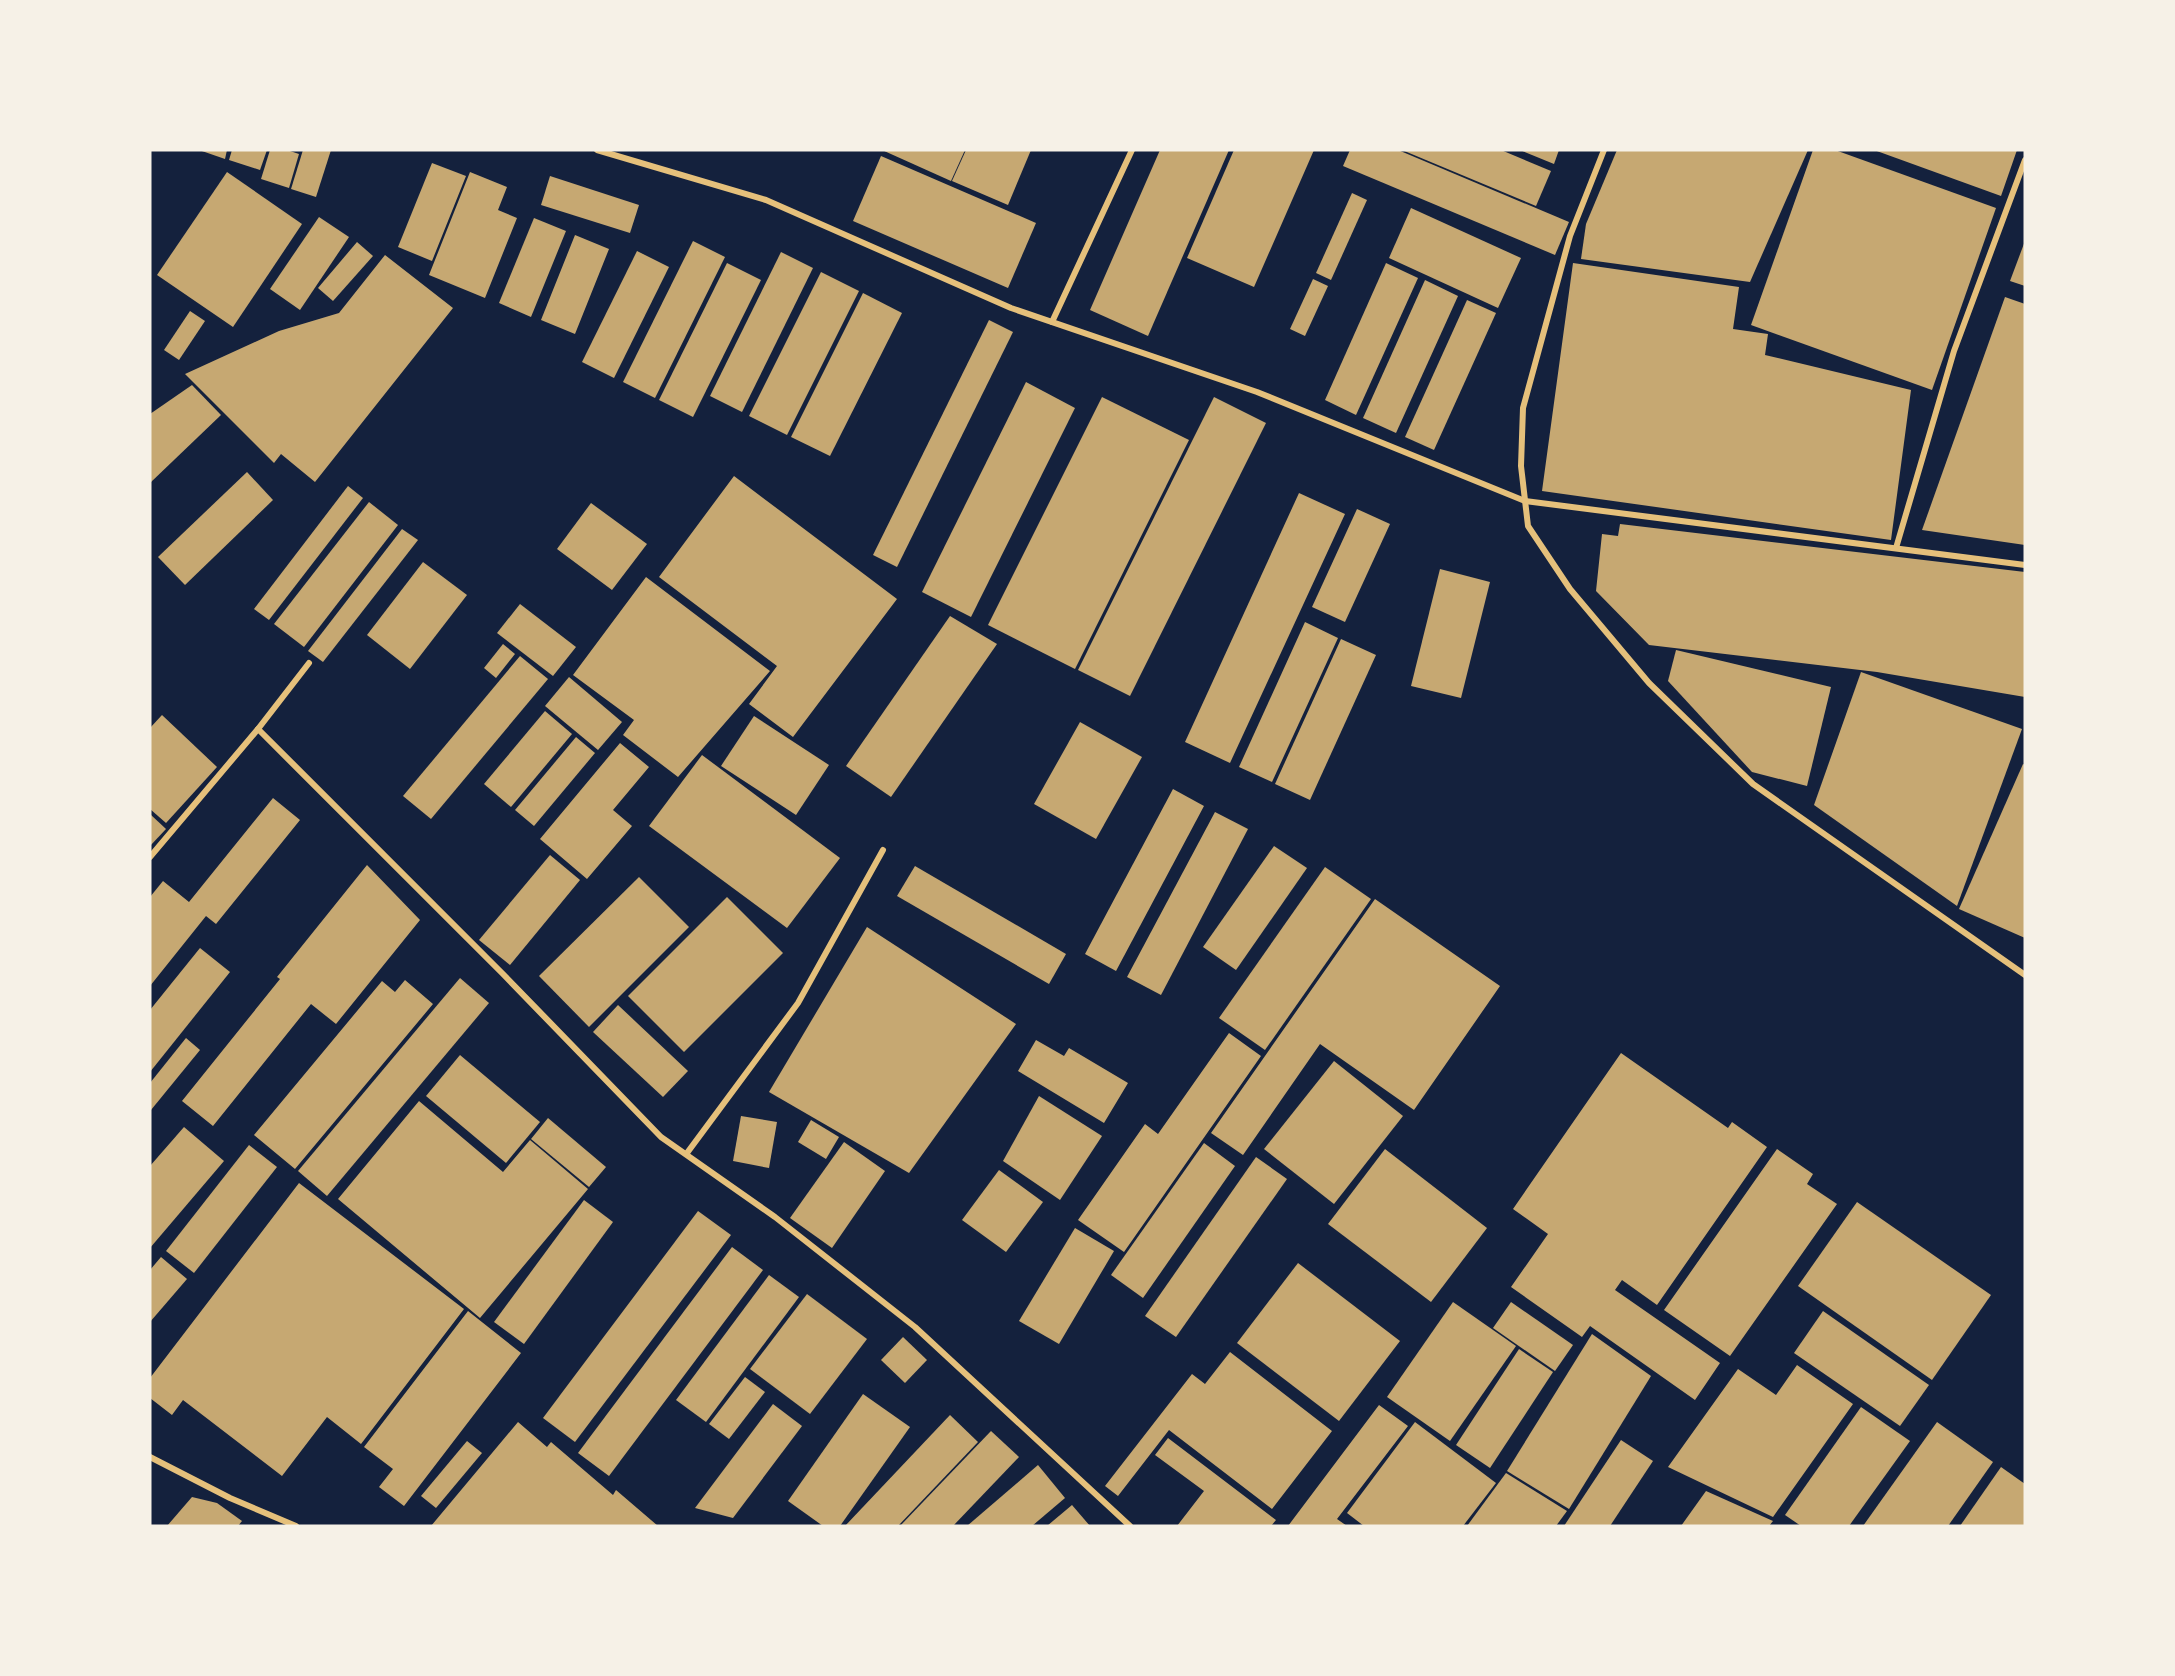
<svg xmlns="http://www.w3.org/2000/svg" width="2175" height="1676" font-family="'Alegreya Sans',sans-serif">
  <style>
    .building { fill: #c6a872 }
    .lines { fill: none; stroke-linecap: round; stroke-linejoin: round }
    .minor { stroke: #e5c07b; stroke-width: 6 }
  </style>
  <rect width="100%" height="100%" fill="#14213d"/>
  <g class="building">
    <polygon points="199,150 227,150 225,159"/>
    <polygon points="232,150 267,150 260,170 229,160"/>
    <polygon points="270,150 287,150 299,154 289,188 261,179"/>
    <polygon points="303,150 331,150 316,197 291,189"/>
    <polygon points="882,150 965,150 951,181"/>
    <polygon points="966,150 1031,150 1008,205 952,181"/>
    <polygon points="1160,150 1229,150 1148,336 1090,310"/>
    <polygon points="1234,150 1314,150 1254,287 1187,258"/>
    <polygon points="1350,150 1398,150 1569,222 1555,255 1343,166"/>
    <polygon points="1402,150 1501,150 1551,171 1536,206"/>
    <polygon points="1520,150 1559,150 1554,164"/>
    <polygon points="1617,150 1808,150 1750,282 1581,259 1586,224"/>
    <polygon points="1813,150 1835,150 1996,208 1932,390 1751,325"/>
    <polygon points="1874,150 2017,150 2001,196"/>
    <polygon points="881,156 1036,223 1008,288 853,221"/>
    <polygon points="432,163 466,176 432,261 398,247"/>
    <polygon points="227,172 302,224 233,327 157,275"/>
    <polygon points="470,172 507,187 498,210 517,218 485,298 429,275"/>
    <polygon points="550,176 639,205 630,233 541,205"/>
    <polygon points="1352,193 1367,200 1331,280 1316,273"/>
    <polygon points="1411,208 1521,258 1498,308 1389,258"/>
    <polygon points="319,217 349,237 300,310 270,289"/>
    <polygon points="534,218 566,231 531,317 499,303"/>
    <polygon points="575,235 609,249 575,334 541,320"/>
    <polygon points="693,241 725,257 655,398 623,382"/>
    <polygon points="2025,241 2025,286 2010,281"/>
    <polygon points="357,242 373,256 333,301 318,288"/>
    <polygon points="637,251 669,267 614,378 582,362"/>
    <polygon points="781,252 813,268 742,412 710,396"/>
    <polygon points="385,255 453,308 315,482 281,454 274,463 185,374 279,331 339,313"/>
    <polygon points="727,263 761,280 693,417 659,400"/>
    <polygon points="1386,263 1418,278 1356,415 1325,400"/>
    <polygon points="1573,263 1739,287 1733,329 1768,334 1765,355 1911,390 1891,540 1542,491"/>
    <polygon points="821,272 859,291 787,435 749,416"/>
    <polygon points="1313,279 1328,286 1305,336 1290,329"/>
    <polygon points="1425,280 1458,296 1396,433 1363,418"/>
    <polygon points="863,293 902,313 830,456 791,437"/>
    <polygon points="2005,297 2025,304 2025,545 1922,530"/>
    <polygon points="1467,300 1496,313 1434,450 1405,437"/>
    <polygon points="190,311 205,321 179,360 164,350"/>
    <polygon points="989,320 1013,332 897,567 873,555"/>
    <polygon points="1026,382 1075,408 971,617 922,592"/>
    <polygon points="192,385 221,415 150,483 150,414"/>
    <polygon points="1102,397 1189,440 1075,669 988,625"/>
    <polygon points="1214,397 1266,423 1130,696 1078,670"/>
    <polygon points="247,472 273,500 185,585 158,557"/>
    <polygon points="734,476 897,599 793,737 749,704 777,666 659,577"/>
    <polygon points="348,486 363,498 269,620 254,609"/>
    <polygon points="1299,493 1345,514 1230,763 1185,742"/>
    <polygon points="369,502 398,525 304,647 274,624"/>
    <polygon points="591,503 647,544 612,590 557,549"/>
    <polygon points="1357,509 1390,524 1345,622 1312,607"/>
    <polygon points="1620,524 2025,572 2025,697 1877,672 1649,645 1596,591 1602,534 1618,536"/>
    <polygon points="402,529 418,540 323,662 308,651"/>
    <polygon points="423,562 467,595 410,669 367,635"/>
    <polygon points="1440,569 1490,582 1461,698 1411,686"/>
    <polygon points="646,577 770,671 678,777 623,735 634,720 573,675"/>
    <polygon points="520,604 576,647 553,676 497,633"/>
    <polygon points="950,616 997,644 891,797 846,766"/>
    <polygon points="1305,622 1338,638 1272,782 1239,767"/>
    <polygon points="1341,639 1376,655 1310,800 1275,784"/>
    <polygon points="503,644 515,654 496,678 484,668"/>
    <polygon points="1676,650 1831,687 1807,786 1752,772 1668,681"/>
    <polygon points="520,656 548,679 431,819 403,796"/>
    <polygon points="1861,672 2022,729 1957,906 1814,805"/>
    <polygon points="569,677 622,722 598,750 545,706"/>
    <polygon points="545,711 572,734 511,807 484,784"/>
    <polygon points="162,715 217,767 166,823 150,809 150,728"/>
    <polygon points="754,716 829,765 796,815 721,766"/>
    <polygon points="1080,722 1142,757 1096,839 1034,804"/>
    <polygon points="576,737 595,753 534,826 515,810"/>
    <polygon points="620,743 649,767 613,810 632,826 587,879 540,839"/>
    <polygon points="702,755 840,858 787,928 649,826"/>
    <polygon points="2023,764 2025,765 2025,938 1959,909"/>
    <polygon points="1173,789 1204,806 1116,971 1085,954"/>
    <polygon points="273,798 300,820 216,924 206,916 150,986 150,897 163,881 189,902"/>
    <polygon points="1215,812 1248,829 1161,995 1127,977"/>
    <polygon points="150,814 166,829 150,846"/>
    <polygon points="1274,846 1307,868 1236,970 1203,947"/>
    <polygon points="550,855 580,880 510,965 479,940"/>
    <polygon points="367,865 420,920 336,1024 311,1004 213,1126 182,1101 280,979 277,977"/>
    <polygon points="915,866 1066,954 1049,984 897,896"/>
    <polygon points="1325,867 1371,899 1265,1050 1219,1018"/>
    <polygon points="639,877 689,927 589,1027 539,976"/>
    <polygon points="727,897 783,953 684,1052 628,996"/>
    <polygon points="1375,899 1500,986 1414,1110 1320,1044 1243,1155 1211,1133"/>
    <polygon points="867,927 1016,1024 909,1173 769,1092"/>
    <polygon points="200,948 230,972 150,1072 150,1010"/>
    <polygon points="460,978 489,1003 327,1196 298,1171"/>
    <polygon points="405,980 433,1004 295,1169 254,1135 382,981 395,992"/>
    <polygon points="618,1005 688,1071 663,1097 593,1032"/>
    <polygon points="1229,1033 1261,1056 1124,1252 1078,1220 1145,1124 1158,1134"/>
    <polygon points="186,1038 200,1050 151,1110 150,1083"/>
    <polygon points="1036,1040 1064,1056 1069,1048 1128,1083 1104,1123 1018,1071"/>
    <polygon points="1621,1053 1728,1128 1732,1122 1767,1147 1657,1305 1622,1280 1615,1290 1720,1363 1695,1400 1590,1326 1582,1337 1511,1287 1548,1234 1513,1209"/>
    <polygon points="460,1055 540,1122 506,1163 426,1096"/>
    <polygon points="1334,1061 1403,1116 1334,1204 1264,1149"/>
    <polygon points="1039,1096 1102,1136 1060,1200 1003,1161"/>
    <polygon points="419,1101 503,1172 530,1140 588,1189 480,1318 338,1199"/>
    <polygon points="741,1116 777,1122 769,1168 733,1161"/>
    <polygon points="548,1118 606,1167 589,1187 531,1139"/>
    <polygon points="811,1120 839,1137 826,1159 798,1142"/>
    <polygon points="184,1127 224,1161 150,1248 150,1166"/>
    <polygon points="844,1142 885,1171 832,1248 790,1218"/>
    <polygon points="1204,1143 1235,1166 1143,1298 1111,1275"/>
    <polygon points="249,1145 277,1167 194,1273 166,1251"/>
    <polygon points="1385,1149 1487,1228 1431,1302 1328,1224"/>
    <polygon points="1777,1149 1813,1174 1807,1184 1837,1204 1730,1356 1664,1310"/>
    <polygon points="1256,1157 1287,1179 1176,1337 1145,1316"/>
    <polygon points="999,1170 1043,1202 1006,1252 962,1220"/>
    <polygon points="299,1183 464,1309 361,1444 327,1417 282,1476 183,1400 172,1415 150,1398 150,1378"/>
    <polygon points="584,1200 613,1222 524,1344 494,1322"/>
    <polygon points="1857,1202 1991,1295 1932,1380 1798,1286"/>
    <polygon points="698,1211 731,1235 575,1442 543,1418"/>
    <polygon points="1075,1228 1114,1251 1059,1344 1019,1321"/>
    <polygon points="732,1247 763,1270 609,1476 578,1453"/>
    <polygon points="161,1257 187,1279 150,1322 150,1270"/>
    <polygon points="1298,1263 1400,1341 1339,1421 1237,1343"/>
    <polygon points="769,1275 799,1297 706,1422 676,1400"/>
    <polygon points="807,1294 867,1339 810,1414 750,1369"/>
    <polygon points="1453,1302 1516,1346 1450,1441 1387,1397"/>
    <polygon points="1511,1302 1573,1345 1555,1371 1493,1328"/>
    <polygon points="468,1311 521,1353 404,1506 379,1487 393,1469 364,1447"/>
    <polygon points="1823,1311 1929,1385 1900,1426 1794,1353"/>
    <polygon points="1592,1334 1651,1376 1569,1509 1507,1471"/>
    <polygon points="903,1337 927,1360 905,1383 881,1360"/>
    <polygon points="1519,1349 1553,1372 1490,1468 1456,1445"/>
    <polygon points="1230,1352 1332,1431 1272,1509 1169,1430 1118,1496 1105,1486 1192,1374 1205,1384"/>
    <polygon points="1797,1365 1853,1404 1773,1517 1668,1467 1738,1369 1776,1395"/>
    <polygon points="745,1377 765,1392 729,1439 709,1424"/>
    <polygon points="863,1394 910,1427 840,1526 823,1526 788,1501"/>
    <polygon points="773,1404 802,1426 733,1518 695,1508"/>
    <polygon points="1379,1405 1408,1426 1337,1519 1347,1526 1288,1526"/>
    <polygon points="1861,1407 1910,1441 1849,1526 1801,1526 1785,1515"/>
    <polygon points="950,1415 978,1442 898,1526 845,1526"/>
    <polygon points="518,1422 547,1447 551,1442 613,1495 616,1490 658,1526 431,1526"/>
    <polygon points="1415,1422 1496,1483 1463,1526 1364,1526 1347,1513"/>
    <polygon points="1937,1422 1993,1462 1948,1526 1863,1526"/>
    <polygon points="991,1431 1019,1457 953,1526 900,1526"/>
    <polygon points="1168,1438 1276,1520 1271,1526 1177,1526 1204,1491 1155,1455"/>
    <polygon points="1621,1440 1653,1461 1610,1526 1564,1526"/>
    <polygon points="467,1441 482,1453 436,1508 421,1496"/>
    <polygon points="1038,1465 1065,1498 1032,1526 967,1526"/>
    <polygon points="2001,1467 2025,1484 2025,1526 1960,1526"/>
    <polygon points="1506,1473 1567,1511 1556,1526 1467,1526"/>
    <polygon points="1706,1491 1773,1521 1769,1526 1681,1526"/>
    <polygon points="192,1497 217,1503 242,1521 238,1526 167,1526"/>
    <polygon points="1072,1505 1090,1526 1047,1526"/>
  </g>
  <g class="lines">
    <g class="minor">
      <polyline points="597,150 766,200 1011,308 1257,392 1525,501 2025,565"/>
      <polyline points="1604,150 1570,236 1523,408 1521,466 1528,526 1570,589 1649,683 1753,784 2025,975"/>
      <polyline points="1052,322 1132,150"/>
      <polyline points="1896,548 1954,351 2025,160"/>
      <polyline points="258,729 502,973 661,1137 775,1217 915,1327 1130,1526"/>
      <polyline points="150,857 258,729 309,663"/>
      <polyline points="687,1153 798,1003 883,850"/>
      <polyline points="150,1457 230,1498 296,1526"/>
    </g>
  </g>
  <rect width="2175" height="1676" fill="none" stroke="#f6f1e7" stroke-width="303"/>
</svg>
